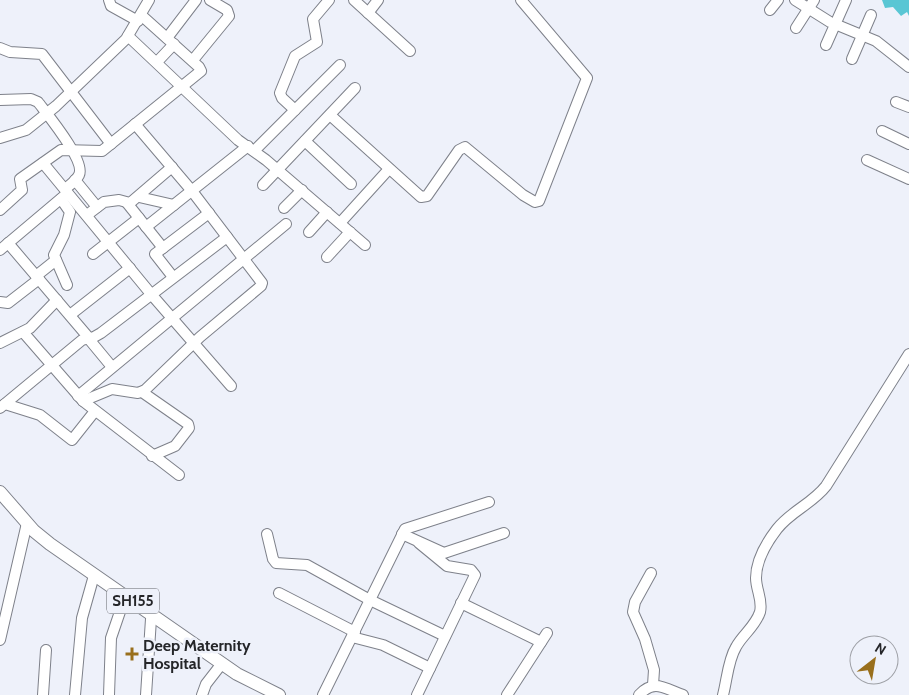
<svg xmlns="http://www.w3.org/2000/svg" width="909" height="695" font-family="Cabin,sans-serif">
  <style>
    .water { fill: #59c6d4 }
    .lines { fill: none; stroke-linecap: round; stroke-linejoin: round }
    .minor-casing { stroke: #7e818a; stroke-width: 12 }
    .major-casing { stroke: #7e818a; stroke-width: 14 }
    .minor { stroke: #fff; stroke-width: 10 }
    .major { stroke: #fff; stroke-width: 12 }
    .poi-dot { fill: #996f1c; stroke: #eef1fa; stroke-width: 2 }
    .labels { text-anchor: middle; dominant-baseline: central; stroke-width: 5; stroke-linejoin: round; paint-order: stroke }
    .shield { fill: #eef1fa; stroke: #616368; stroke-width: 1 }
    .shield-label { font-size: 15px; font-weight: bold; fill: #252629 }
    .poi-label { font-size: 16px; font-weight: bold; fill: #252629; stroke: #eef1fa; text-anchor: start }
  </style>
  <rect width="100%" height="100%" fill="#eef1fa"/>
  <polygon class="water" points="882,0 909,0 909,16 907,12 901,16 893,7 885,8"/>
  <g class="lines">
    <defs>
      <g id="minor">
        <polyline points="109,0 111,6 138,21"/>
        <polyline points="354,0 410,51"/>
        <polyline points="795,0 830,22 876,41 909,67"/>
        <polyline points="770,10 778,0"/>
        <polyline points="368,13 378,0"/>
        <polyline points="796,28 814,0"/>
        <polyline points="128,36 238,140 266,160 365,245"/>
        <polyline points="167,38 196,0"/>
        <polyline points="826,45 846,0"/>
        <polyline points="0,48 10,52 42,54 111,144"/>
        <polyline points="852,59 871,15"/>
        <polyline points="193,60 229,16 227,10 210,0"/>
        <polyline points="157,62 174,44"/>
        <path d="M0 100 31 99 38 102C47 114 86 161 79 175 76 181 70 185 65 189"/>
        <polyline points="896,102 909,107"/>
        <polyline points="295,110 282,98 280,93 295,56 317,42 313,19 329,0"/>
        <polyline points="330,115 421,197 427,196 459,150 465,147 523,195 535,202 539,201 587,78 521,0"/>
        <polyline points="882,131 909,144"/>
        <polyline points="0,138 26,130 56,106 126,39 149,0"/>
        <polyline points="305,141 351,184"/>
        <polyline points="254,151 340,65"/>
        <polyline points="867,160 909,179"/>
        <polyline points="43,163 151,294 231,386"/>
        <polyline points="75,180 97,207"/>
        <polyline points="263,185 355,88"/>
        <polyline points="139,197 174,205"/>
        <polyline points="61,199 70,212 64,235 54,255 67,285"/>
        <polyline points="127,203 163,248"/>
        <polyline points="284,208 302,190"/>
        <polyline points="0,210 22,190 20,179 61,150 102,151 201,71 199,67 141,15"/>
        <polyline points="87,215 104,202 119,200 130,203 172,167"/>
        <polyline points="340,223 389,169"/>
        <polyline points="146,227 248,146"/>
        <polyline points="309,232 327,212"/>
        <polyline points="8,243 89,338"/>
        <polyline points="0,250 64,196"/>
        <polyline points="93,254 139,218"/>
        <polyline points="327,257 350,232"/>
        <polyline points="36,276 56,260"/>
        <polyline points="173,277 155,254 209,213"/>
        <polyline points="0,302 8,303 39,279"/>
        <polyline points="70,315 130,268"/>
        <polyline points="23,332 83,401 179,475"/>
        <polyline points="88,338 112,367"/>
        <polyline points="0,343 30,328 57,300"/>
        <polyline points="142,392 188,424 189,428 175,446 152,456"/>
        <polyline points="78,396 286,224"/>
        <polyline points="83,401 112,389 138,393 145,390 200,337 261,286 262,283 192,191 135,124"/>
        <polyline points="5,404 40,415 72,440 95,411"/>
        <polyline points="0,408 82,340 94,337 101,333 227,237"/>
        <polyline points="267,534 273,559 276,563 307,565 370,600 445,636"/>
        <polyline points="402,534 444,553 504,533"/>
        <polyline points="651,573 635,602 633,612 645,639 654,670 653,685"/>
        <polyline points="279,593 355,632"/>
        <polyline points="461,603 541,642"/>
        <polyline points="352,637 383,645 430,668"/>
        <polyline points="0,640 27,523"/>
        <polyline points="43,695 46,650"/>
        <polyline points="75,695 82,618 93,579"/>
        <polyline points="109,695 111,638 124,600"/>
        <polyline points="146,695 151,619"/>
        <polyline points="202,695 206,684 220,666"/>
        <polyline points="323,695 405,529 489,502"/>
        <polyline points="417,695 475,575 471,570 447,566 419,543"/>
        <polyline points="507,695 547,633"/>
        <path d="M639 695C654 679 664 688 683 695"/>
        <path d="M723 695C727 680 728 660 736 647 743 634 755 627 760 612 763 600 756 590 756 578 756 561 767 542 777 529 791 511 812 504 826 486L909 354"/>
      </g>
      <polyline id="major" points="0,492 34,531 50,544 237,674 279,695"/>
    </defs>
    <use href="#minor" class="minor-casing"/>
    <use href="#major" class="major-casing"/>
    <use href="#minor" class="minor"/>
    <use href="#major" class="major"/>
  </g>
  <path class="poi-dot" d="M129.5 646.5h5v5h5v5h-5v5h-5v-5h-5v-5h5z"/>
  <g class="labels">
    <rect class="shield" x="107" y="588.5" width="52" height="25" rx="4"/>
    <g class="shield-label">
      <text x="133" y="601">SH155</text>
    </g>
    <g class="poi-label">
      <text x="143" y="645">Deep Maternity<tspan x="143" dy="18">Hospital</tspan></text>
    </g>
  </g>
  <g transform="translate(874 660) rotate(31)"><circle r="24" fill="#eef1fa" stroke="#9ea0a6"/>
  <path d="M0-4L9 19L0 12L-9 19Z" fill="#996f1c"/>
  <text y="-8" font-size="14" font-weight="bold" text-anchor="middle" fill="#252629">N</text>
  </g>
</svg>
